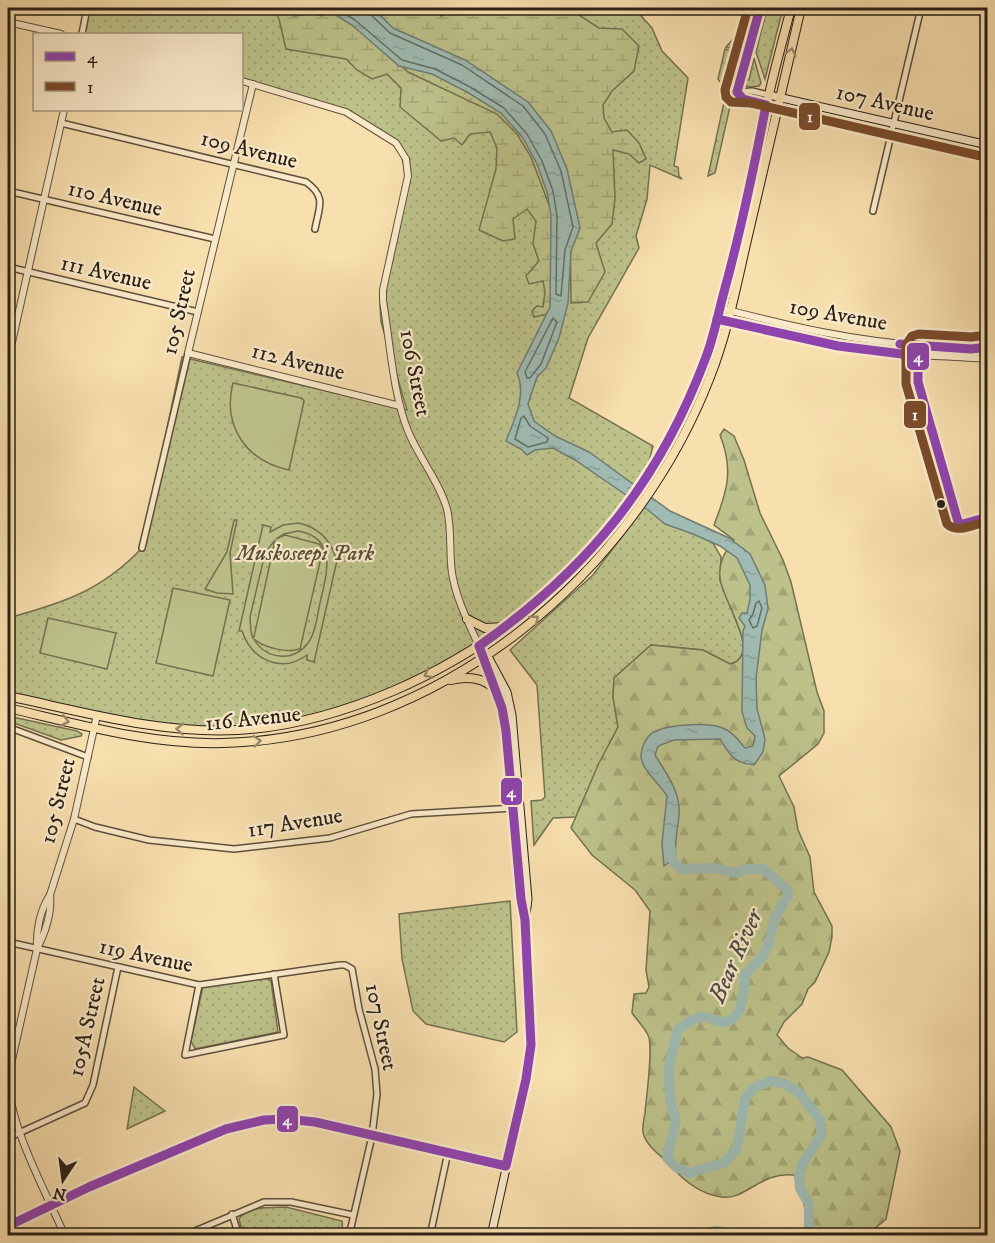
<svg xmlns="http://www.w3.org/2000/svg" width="995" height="1243" font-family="'IM FELL DW Pica',serif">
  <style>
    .grass { fill: url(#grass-dots); stroke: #747150; stroke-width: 1.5 }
    .forest { fill: url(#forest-firs); stroke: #747150; stroke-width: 1.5 }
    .wetland { fill: url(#wetland-marsh); stroke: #747150; stroke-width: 1.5 }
    .garden { fill: #bdc28a; stroke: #747150; stroke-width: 1.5; fill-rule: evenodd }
    .water { fill: url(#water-ripples); stroke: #707d74; stroke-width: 1.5 }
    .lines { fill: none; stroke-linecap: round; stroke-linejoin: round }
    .shore { stroke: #646e64; stroke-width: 1.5 }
    .river { stroke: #9fbbb3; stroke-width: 10 }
    .minor-casing { stroke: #5e503c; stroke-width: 8 }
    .tertiary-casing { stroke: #5e503c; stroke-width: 8 }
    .secondary-casing { stroke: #2a2016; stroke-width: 9 }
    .primary-casing { stroke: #2a2016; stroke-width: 10 }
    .minor { stroke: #faeaca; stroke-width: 5 }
    .tertiary { stroke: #faeaca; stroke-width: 6 }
    .secondary { stroke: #faeaca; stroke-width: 7 }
    .primary { stroke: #f8dfae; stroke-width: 8 }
    .bus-1-casing { stroke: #faeaca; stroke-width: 14 }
    .bus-2-casing { stroke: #faeaca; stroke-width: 14 }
    .bus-1 { stroke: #8e44ad; stroke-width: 9 }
    .bus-2 { stroke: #7a4b2a; stroke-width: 9 }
    .oneway { stroke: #9b896a }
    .bus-dot { fill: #2a2016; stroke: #faeaca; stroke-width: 2 }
    .labels { text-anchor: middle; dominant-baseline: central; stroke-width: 4.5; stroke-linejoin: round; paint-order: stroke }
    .street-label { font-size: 22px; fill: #2a2016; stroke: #faeaca }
    .park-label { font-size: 22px; font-style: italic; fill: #565139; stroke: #faeaca }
    .water-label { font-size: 24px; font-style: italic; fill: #4d4e45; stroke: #faeaca }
    .line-badge { stroke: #faeaca; stroke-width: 2 }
    .badge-label { font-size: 16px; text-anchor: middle; font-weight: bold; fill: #fff }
  </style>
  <defs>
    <pattern id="grass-dots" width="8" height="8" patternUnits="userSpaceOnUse" patternTransform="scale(1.5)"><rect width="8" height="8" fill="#bdc28a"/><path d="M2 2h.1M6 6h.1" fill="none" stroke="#a3a676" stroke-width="1.8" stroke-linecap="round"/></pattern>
    <pattern id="forest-firs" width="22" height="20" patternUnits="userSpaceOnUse" patternTransform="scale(1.5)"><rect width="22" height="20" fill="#bdc28a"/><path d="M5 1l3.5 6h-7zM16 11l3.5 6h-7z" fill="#a3a676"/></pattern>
    <pattern id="wetland-marsh" width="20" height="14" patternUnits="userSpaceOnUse" patternTransform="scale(1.5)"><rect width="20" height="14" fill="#bdc28a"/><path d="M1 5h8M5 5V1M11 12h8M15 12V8" fill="none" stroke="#a3a676"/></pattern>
    <pattern id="water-ripples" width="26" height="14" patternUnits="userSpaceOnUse" patternTransform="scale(1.5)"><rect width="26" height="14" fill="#9fbbb3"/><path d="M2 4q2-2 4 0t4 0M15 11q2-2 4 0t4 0" fill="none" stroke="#89a099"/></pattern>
  </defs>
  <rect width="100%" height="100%" fill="#f8dfae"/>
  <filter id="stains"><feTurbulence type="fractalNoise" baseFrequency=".00333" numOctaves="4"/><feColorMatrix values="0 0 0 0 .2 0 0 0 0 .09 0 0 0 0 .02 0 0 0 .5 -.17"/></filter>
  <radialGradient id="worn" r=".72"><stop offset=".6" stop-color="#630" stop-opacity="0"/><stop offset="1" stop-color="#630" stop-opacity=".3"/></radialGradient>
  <g class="grass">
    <path d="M87 8H634L652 28 662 51 688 78 674 166 678 167 679 176 682 179 650 165 647 199 636 236 639 248 588 338 569 398 653 446 648 465 620 508 572 565 464 655 405 685 283 725 176 729 8 693V618C63 603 101 591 142 548L182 357 407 410 381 322 380 305 390 244 407 182 401 152 387 139 334 106 242 81V34H81Z"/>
    <polygon points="767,8 783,8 765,79 756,52"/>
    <polygon points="746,24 750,26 743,51 726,47"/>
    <polygon points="725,49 742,54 736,80 729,85 722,84 718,79"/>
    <polygon points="754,58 761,83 759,86 749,87 745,85 744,79 749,80"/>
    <polygon points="726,93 730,97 731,102 715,173 708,176"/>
    <polygon points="648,502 706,531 721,557 720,580 743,639 743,655 738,662 730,664 703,650 651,645 614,678 613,697 618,727 576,817 553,818 534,845 531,801 542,800 545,797 537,685 510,650 593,575"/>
    <polygon points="8,716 77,731 82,734 81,736 61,740 8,721"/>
    <polygon points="510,901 517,1032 504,1042 426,1024 413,1011 402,959 399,914"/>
    <polygon points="266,978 271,981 278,1032 195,1049 191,1041 203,986"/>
    <polygon points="134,1087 165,1111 127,1129"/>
    <polygon points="286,1207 342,1221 343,1235 243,1235 239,1219 243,1213 260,1208"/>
  </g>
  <path class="forest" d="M724 429 734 436 744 460 760 513 783 560 791 582 817 692 824 711V733L818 744 779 776 794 807 798 830 810 857 814 892 832 926V937L829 952 815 982 808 989 802 1004 784 1022 777 1035 788 1048 802 1058 808 1057 842 1070 891 1127 900 1151 886 1219 873 1230 861 1236 828 1235 814 1232C802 1213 804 1190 794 1175 761 1171 745 1201 721 1197 701 1194 684 1181 671 1166 662 1156 649 1149 644 1136 641 1129 644 1120 645 1113 646 1098 654 1046 648 1035 644 1027 637 1020 632 1013L634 994 646 993 649 987 646 970 650 911 635 890 592 855 571 828 599 763 618 727 613 697 614 678 651 645 703 650 730 664C764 655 721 599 720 578 718 562 725 552 734 540L714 525C727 492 734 470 720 435Z"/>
  <g class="wetland">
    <polygon points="273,8 298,8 321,16 329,8 380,46 408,72 497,114 517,134 531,157 552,213 551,315 547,314 534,317 532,311 537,306 543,307 545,292 543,281 529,284 526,276 539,261 533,244 536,221 527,209 513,219 515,239 503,241 479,230 496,169 497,148 490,132 470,134 462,145 454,138 441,141 400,107 401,88 387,74 372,79 357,70 346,59 286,49 279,19"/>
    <polygon points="371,8 439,8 441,16 460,8 568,8 599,28 622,29 639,46 634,71 612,91 603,105 604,118 612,132 627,130 639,143 646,159 639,163 629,154 613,150 615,198 612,224 596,243 605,272 588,302 571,303 570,222 543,132 388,34"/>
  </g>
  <g class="garden">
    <path d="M233 383 301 398 304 401 289 470C246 461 222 426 233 383Z"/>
    <polygon points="234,520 237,520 230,553 233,594 217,593 205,589 227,552"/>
    <path d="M298 523C317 527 329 537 335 556H338L314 662 307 660V655C281 674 252 660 242 631H239L263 525 271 527 270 532 283 525ZM298 531C339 538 326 576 320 603 317 616 316 632 308 643 293 663 265 659 254 639 265 648 286 653 300 649L323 549 319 544 285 535 276 539 284 534ZM275 540 254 637 253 638 251 632 250 617 265 553Z"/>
    <polygon points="173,588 230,600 213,676 156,663"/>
    <polygon points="48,618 116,633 107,669 40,653"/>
  </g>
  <path class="water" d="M295 8H373L393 28 465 60 528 102 551 131 567 169 580 228 571 251 568 303 559 338 546 368 537 377 528 404 534 421 555 436 589 452 670 511 729 538 750 554 765 585 768 609 762 630 756 678 757 709 765 739 763 752 754 765C734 763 730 755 720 739L674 740 658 746 655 755C666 773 681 792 679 815 678 830 674 842 676 857L664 866 662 843 667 796C660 784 642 770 641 757 641 747 647 734 656 731 672 724 710 722 725 729 734 733 739 741 745 748L753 746 755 736 747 728 742 712 743 631 745 626 739 618 742 613H747L750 600V585L737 558 720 546 693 534 665 524 648 510 575 460 553 448 535 450 527 455 521 449 506 441C514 421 527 395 517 373L550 307 551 216 547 192 537 164 523 138 501 113 467 92 432 74 399 66 352 25 329 11 294 16Z"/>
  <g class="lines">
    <g class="shore">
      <polyline points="335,8 355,20 402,60 435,69 470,87 504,108 527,134 542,161 553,191 557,216 556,294 561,296 565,250 573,227 561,171 545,134 523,106 462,65 390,33 370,14 368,8"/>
      <polygon points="553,318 557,322 541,364 530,378 527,378 525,372"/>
      <polygon points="524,416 530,426 548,438 547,442 528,447 515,439 521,418"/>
      <polygon points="759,601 762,608 757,626 753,628 749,620 753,614 756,603"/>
    </g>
    <g class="river">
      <path d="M670 846 674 863 681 869 714 868 735 873 746 869H763L787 889 788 896 775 917 768 945 762 957 745 975C744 989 744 1022 723 1022 716 1022 710 1017 704 1017 695 1017 686 1024 678 1029L669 1065 670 1099 676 1120 667 1158 676 1167 689 1173 726 1162 737 1148 745 1099 753 1088 770 1081 783 1083 799 1092 820 1120 822 1132 817 1142 803 1163 799 1175 800 1188 809 1204V1236"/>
      <path d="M704 1236C712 1229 723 1230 733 1236"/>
    </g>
    <defs>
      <g id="minor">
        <polyline points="82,34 87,8"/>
        <polyline points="737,92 760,8"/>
        <polyline points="737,92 743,99 766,105"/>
        <polyline points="737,92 752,91 769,95"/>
        <path d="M61 123 306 182C327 197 319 207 315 229"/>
        <polyline points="8,191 215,239"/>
        <polyline points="873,211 921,8"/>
        <polyline points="8,267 198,312"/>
        <polyline points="142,548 188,353"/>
        <polyline points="8,727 88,757"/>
        <polyline points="74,819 95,827 149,840 234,849 330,838 411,814 516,808"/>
        <polyline points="8,942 199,985 340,965 345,965 352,969 359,1009 375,1069 377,1094 372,1136 349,1236"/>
        <polyline points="199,985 185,1055 284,1035 274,974"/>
        <polyline points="8,1138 85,1103 93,1085 118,967"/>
        <polyline points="232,1214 239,1236"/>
        <polyline points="183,1236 264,1202 291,1202 353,1215"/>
        <polyline points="430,1236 448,1152"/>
      </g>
      <g id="tertiary">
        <polyline points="8,22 61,34"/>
        <path d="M242 81 346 112 396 143 406 159 408 176 383 290V301C390 342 393 394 408 431 419 458 439 481 447 509 452 530 449 552 452 573 456 598 468 622 479 646"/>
        <polyline points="253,84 188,353 400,406"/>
        <path d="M720 308C789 326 857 342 928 346 947 348 968 350 988 347"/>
        <path d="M717 319C769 333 823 346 876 352 913 356 950 356 988 359"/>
        <polyline points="8,360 64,110"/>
        <path d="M50 895C52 913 45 933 37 949L9 1073C5 1119 46 1192 65 1236"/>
        <path d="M37 948C36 931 40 910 50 895L74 819 97 715"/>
        <polyline points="8,1226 89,1187 226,1129 264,1120 287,1119 315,1122 506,1166"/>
      </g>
      <g id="secondary">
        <polyline points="769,95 988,145"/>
        <polyline points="766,105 988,156"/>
        <polyline points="479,646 482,658 502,708 506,731 521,899 525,920 531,1045 526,1079 491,1236"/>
        <polyline points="485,651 507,692 512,715 528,899 526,915"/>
      </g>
      <g id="primary">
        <polyline points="467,619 485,628 505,627"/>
        <path d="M451 680C468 676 485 677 497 692"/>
        <path d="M8 696C84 712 160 734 238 730 291 727 344 712 393 691 541 627 649 511 705 360 712 339 717 317 723 295 740 231 753 167 767 103 774 71 783 39 791 8"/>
        <path d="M8 708C78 724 150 745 223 743 439 738 634 574 710 377 729 329 738 277 750 227 767 154 784 81 801 8"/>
      </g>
    </defs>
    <use href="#minor" class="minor-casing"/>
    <use href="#tertiary" class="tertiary-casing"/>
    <use href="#secondary" class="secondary-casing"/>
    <use href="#primary" class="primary-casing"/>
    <use href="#minor" class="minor"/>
    <use href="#tertiary" class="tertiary"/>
    <use href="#secondary" class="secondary"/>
    <use href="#primary" class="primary"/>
    <defs>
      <g id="bus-1">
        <polyline points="717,319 838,346 918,356 918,382 959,525 988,517"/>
        <polyline points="900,344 971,349 988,347"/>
        <path d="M8 1226 89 1187 226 1129 264 1120 287 1119 315 1122 506 1166 526 1079 531 1045 525 920 521 899 506 731 502 708 479 646C588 569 659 483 706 357 714 336 718 314 724 292 741 230 754 168 766 105L743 99 737 92 760 8"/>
      </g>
      <g id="bus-2">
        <polyline points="748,8 725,90 726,97 731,102 751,103 985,157"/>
        <path d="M987 335 971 337 919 334 912 336 906 345V384L947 524C958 534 975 524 988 521"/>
      </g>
    </defs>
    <use href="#bus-1" class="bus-1-casing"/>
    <use href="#bus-2" class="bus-2-casing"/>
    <use href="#bus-1" class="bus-1"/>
    <use href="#bus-2" class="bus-2"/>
  </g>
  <defs><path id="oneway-chevron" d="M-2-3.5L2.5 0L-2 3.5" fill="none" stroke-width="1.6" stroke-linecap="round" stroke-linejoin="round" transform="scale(1.5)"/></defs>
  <g class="oneway">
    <use href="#oneway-chevron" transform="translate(791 52) rotate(-77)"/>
    <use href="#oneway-chevron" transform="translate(535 619) rotate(-40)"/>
    <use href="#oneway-chevron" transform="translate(428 674) rotate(153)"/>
    <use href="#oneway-chevron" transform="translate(65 721) rotate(13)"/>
    <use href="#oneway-chevron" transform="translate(180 729) rotate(-175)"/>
    <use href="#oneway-chevron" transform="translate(257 741) rotate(-6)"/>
  </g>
  <circle class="bus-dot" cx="941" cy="504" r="5"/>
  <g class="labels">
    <g class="street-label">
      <text transform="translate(885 103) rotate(13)">107 Avenue</text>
      <text transform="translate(249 150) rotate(14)">109 Avenue</text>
      <text transform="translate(115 199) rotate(13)">110 Avenue</text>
      <text transform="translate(106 273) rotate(13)">111 Avenue</text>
      <text transform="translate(179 312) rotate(-77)">105 Street</text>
      <text transform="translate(838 315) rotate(10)">109 Avenue</text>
      <text transform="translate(298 362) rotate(14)">112 Avenue</text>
      <text transform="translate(415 373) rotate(79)">106 Street</text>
      <text transform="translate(253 719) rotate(-6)">116 Avenue</text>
      <text transform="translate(58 801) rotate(-76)">105 Street</text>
      <text transform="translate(295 823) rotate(-9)">117 Avenue</text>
      <text transform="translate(146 956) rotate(12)">119 Avenue</text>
      <text transform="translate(87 1027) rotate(-77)">105A Street</text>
      <text transform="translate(381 1027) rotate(78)">107 Street</text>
    </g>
    <g class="park-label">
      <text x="305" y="553">Muskoseepi Park</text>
    </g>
    <g class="water-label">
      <text transform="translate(736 956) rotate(-66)">Bear River</text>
    </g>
  </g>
  <g class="line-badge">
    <rect x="798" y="102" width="23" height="29" rx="6" fill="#7a4b2a"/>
    <rect x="906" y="342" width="24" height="29" rx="6" fill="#8e44ad"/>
    <rect x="903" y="400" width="24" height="29" rx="6" fill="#7a4b2a"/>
    <rect x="500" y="777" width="23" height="29" rx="6" fill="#8e44ad"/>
    <rect x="276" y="1105" width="23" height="28" rx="6" fill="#8e44ad"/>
  </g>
  <g class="badge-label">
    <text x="810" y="122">1</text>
    <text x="918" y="362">4</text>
    <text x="915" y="420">1</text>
    <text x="511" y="797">4</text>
    <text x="287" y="1125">4</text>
  </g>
  <rect width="995" height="1243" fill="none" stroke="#f8dfae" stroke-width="30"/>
  <rect x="9" y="9" width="977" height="1225" fill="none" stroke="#2a2016" stroke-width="3"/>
  <rect x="15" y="15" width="965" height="1213" fill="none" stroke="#2a2016" stroke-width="1.5"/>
  <rect x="33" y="33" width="210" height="78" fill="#faeaca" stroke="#a79982" stroke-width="1.5"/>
  <rect x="45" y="52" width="30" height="9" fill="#8e44ad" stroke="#a79982" stroke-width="1.5"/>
  <text x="87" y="63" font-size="18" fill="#2a2016">4</text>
  <rect x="45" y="82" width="30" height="9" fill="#7a4b2a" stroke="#a79982" stroke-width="1.5"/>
  <text x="87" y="93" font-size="18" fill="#2a2016">1</text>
  <g transform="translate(63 1180) rotate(193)" stroke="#faeaca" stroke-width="4.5" paint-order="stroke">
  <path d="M0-4.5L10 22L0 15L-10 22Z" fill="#2a2016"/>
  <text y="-9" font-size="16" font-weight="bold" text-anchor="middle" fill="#2a2016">N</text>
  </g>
  <rect width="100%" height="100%" filter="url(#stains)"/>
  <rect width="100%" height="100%" fill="url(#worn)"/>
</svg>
